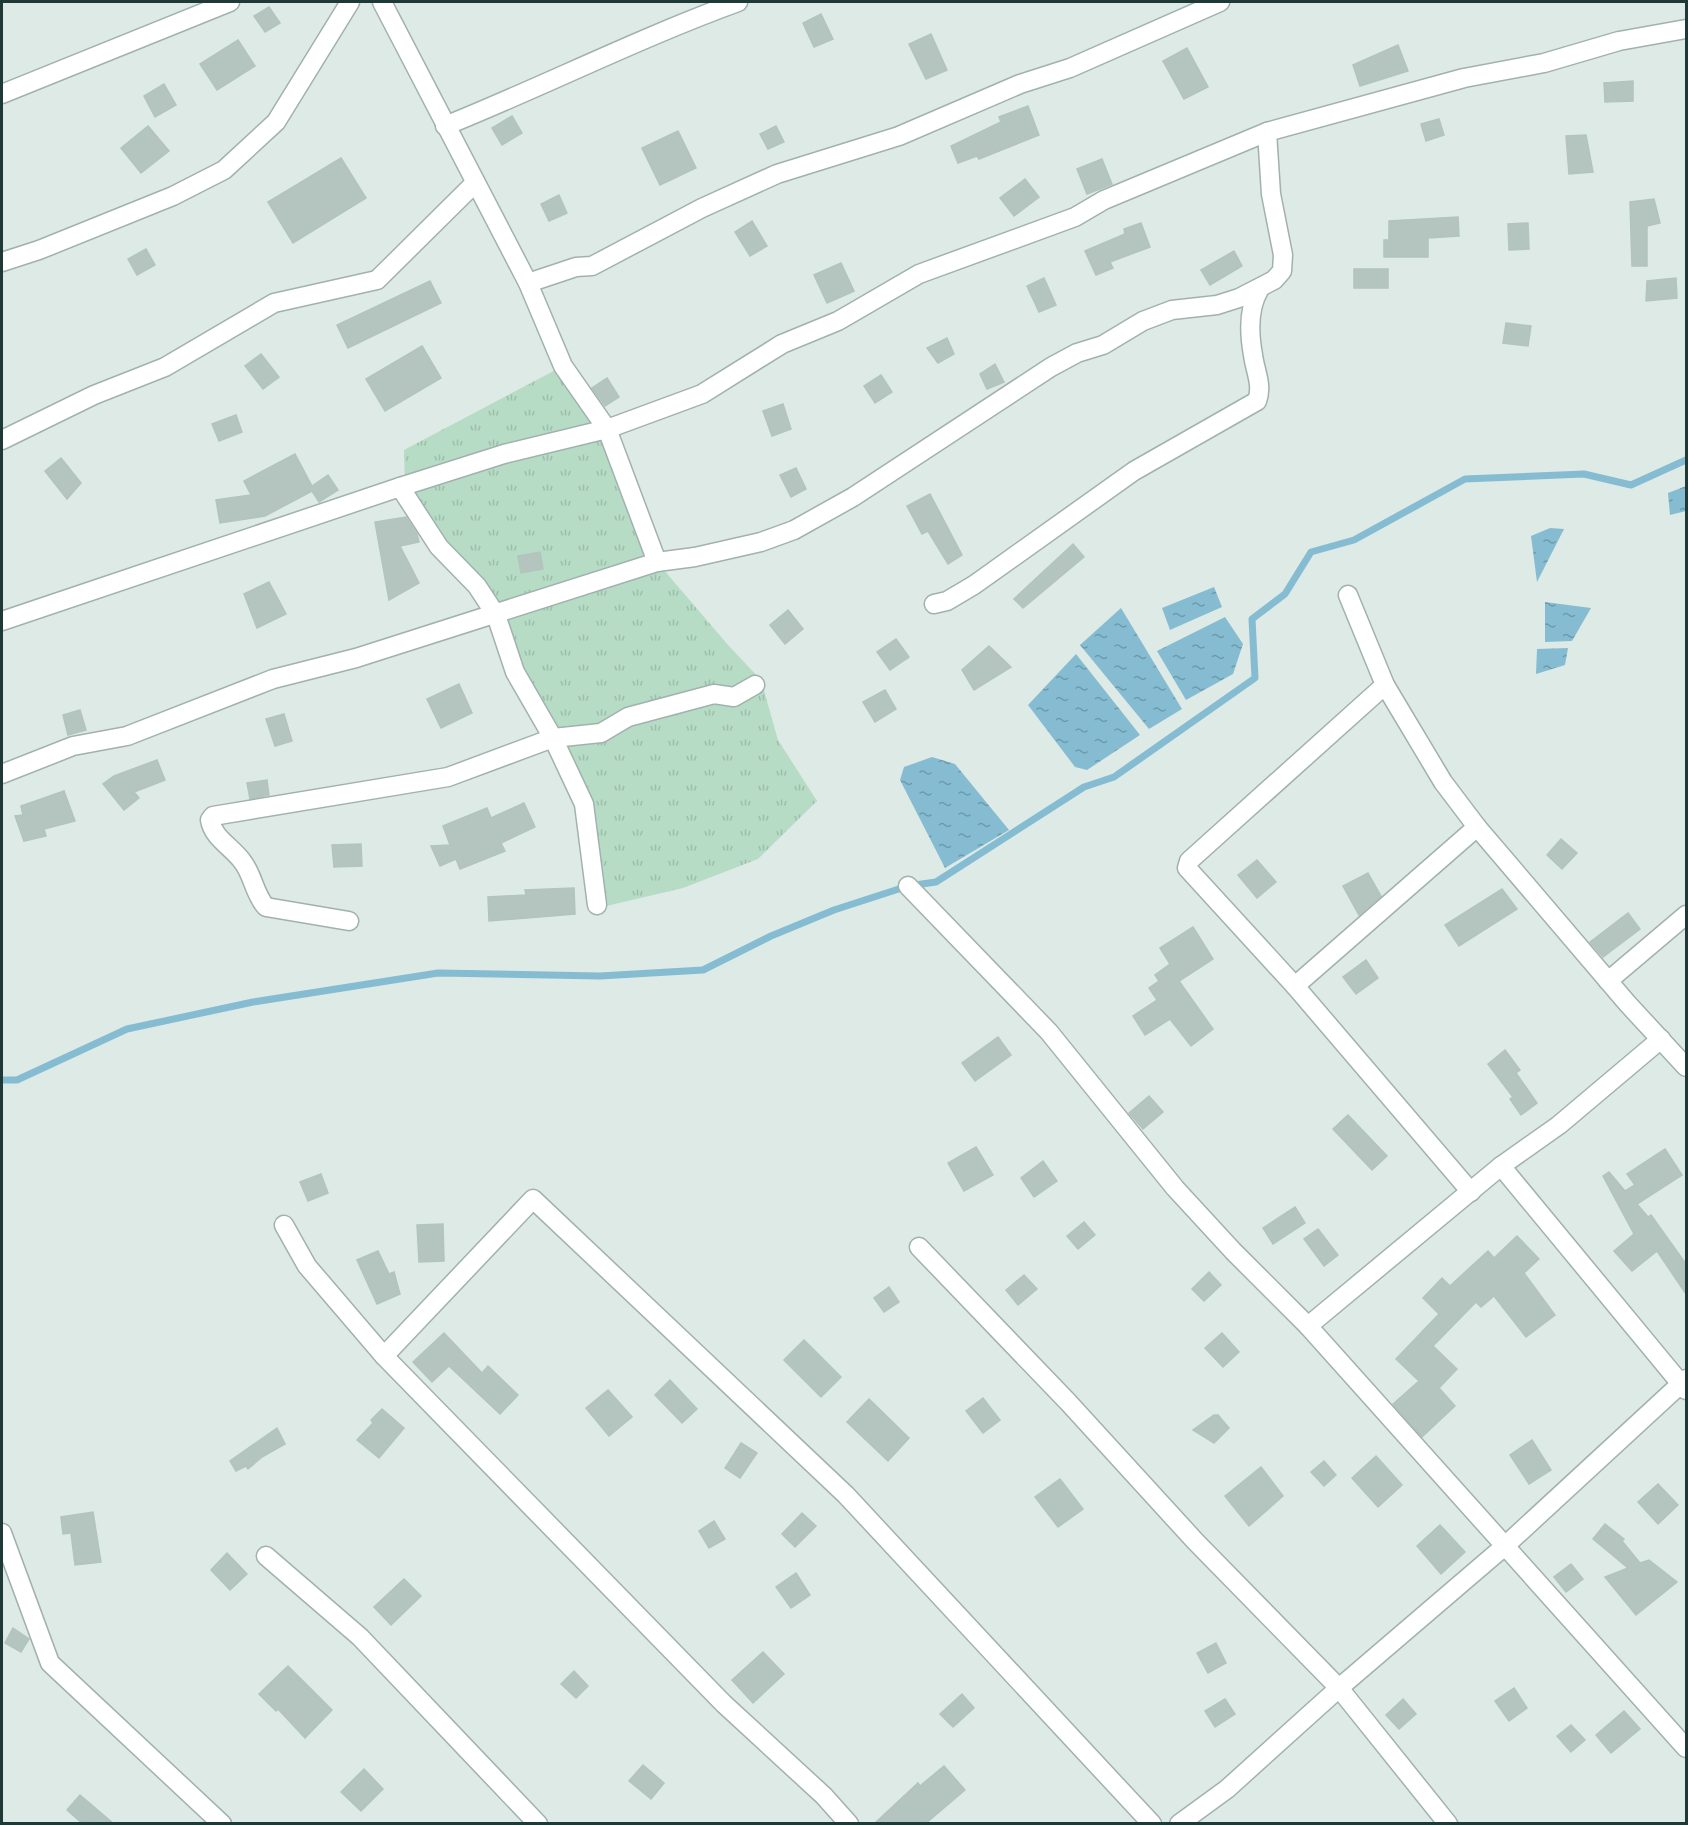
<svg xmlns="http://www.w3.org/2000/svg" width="1688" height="1825" font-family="'PT Sans Narrow',sans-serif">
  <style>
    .grass { fill: url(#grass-tufts) }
    .water { fill: url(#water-ripples) }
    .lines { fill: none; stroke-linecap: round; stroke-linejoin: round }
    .stream { stroke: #85bcd1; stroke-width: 7 }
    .building { fill: #b4c5bf; stroke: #b1c4be; stroke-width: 1.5 }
    .minor-casing { stroke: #a1b2ae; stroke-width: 21 }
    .minor { stroke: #fff; stroke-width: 18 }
  </style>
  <defs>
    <pattern id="grass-tufts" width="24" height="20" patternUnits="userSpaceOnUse" patternTransform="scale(1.5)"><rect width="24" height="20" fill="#b6dcc5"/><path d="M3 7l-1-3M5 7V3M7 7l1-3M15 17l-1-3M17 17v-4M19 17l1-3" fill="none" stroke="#9cbeaa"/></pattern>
    <pattern id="water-ripples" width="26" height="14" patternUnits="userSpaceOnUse" patternTransform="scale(1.5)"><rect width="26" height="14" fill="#85bcd1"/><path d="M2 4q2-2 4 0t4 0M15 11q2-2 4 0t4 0" fill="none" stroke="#6c9aaa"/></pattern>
  </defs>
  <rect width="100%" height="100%" fill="#deeae6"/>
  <polygon class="grass" points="563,366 607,429 657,562 728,645 761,680 778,740 817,801 758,859 683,888 602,907 593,848 507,638 405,486 404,450"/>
  <g class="water">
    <polygon points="1686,486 1686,511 1670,515 1668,493"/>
    <polygon points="1550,528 1564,529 1537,582 1531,536"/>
    <polygon points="1214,587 1222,607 1170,630 1162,608"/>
    <polygon points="1545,602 1591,608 1572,641 1545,642"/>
    <polygon points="1121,608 1182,709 1149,729 1080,645"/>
    <polygon points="1225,617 1243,644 1233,674 1186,700 1157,651"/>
    <polygon points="1568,648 1565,665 1536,674 1537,649"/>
    <polygon points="1076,654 1140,735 1087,770 1075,767 1028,705"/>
    <polygon points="932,757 955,764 1009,830 945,868 900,780 904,767"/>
  </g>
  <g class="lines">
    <polyline class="stream" points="2,1080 17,1080 127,1029 253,1002 438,973 600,976 703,970 771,936 834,910 908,886 936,882 1084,787 1114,777 1255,678 1252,619 1285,594 1311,552 1354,540 1465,479 1584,474 1631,485 1686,460"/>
  </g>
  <g class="building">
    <polygon points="269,7 280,23 265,32 254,16"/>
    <polygon points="821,14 833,39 814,47 803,23"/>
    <polygon points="931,34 947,70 926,79 909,44"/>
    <polygon points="238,40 255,66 217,90 200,64"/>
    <polygon points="1398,45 1408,71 1360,86 1353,65"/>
    <polygon points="1187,48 1208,87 1184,99 1163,61"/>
    <polygon points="1633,81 1633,101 1605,102 1604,83"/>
    <polygon points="164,84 176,105 155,117 144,96"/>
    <polygon points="1028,106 1039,135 979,159 977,156 958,163 951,146 1001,122 999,117"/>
    <polygon points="512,116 522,133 502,145 492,128"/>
    <polygon points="1439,119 1444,135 1426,141 1421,124"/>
    <polygon points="148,126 169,151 141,173 121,148"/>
    <polygon points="776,126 784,142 768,149 760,134"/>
    <polygon points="678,131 696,168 660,185 642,148"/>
    <polygon points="1586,135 1593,172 1569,174 1566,136"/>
    <polygon points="341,158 366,198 293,243 268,202"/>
    <polygon points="1102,159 1112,184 1087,194 1077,169"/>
    <polygon points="1025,179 1039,197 1014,216 1000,198"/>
    <polygon points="559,195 567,213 549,221 541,204"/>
    <polygon points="1654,199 1660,223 1647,226 1647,266 1632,266 1630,202"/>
    <polygon points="1458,217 1459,236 1428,238 1428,257 1384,257 1384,240 1389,240 1389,221"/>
    <polygon points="752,221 767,246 750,256 735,232"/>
    <polygon points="1141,223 1150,247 1110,262 1113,268 1096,275 1085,251 1125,234 1124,229"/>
    <polygon points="1528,223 1529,249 1509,250 1508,224"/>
    <polygon points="146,249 155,265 137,275 128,259"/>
    <polygon points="1234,251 1242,266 1210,285 1201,270"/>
    <polygon points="841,263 854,291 827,303 814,275"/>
    <rect x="1354" y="269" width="34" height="19"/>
    <polygon points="1044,278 1056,305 1039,312 1027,286"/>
    <polygon points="1676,278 1677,298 1646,301 1647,281"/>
    <polygon points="430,281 441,303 348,348 337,325"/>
    <polygon points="1506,323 1531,326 1528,346 1503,343"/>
    <polygon points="947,338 954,354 938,363 927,348"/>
    <polygon points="422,346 441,378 385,411 366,379"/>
    <polygon points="261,354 279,377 263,389 245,366"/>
    <polygon points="995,364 1004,382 987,389 980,374"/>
    <polygon points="881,375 892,392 875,403 864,386"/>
    <polygon points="607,378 619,397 605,406 592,388"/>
    <polygon points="783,404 791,429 772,436 763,411"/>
    <polygon points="236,415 242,432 219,441 212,424"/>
    <polygon points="295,454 312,486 328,475 338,490 319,502 312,491 265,516 220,523 216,500 251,495 244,481"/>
    <polygon points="61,458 81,483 67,499 45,471"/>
    <polygon points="796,468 806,489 791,497 780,475"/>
    <polygon points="930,494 962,555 948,564 928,531 922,534 907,506"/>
    <polygon points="406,517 417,534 419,542 400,546 419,583 389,600 375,522"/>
    <polygon points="1073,544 1084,557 1023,608 1014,599"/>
    <polygon points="540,552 543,569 521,573 518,556"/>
    <polygon points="269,582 286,614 257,628 244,594"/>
    <polygon points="788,610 803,629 785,644 770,625"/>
    <polygon points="896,639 909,657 890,670 877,652"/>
    <polygon points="989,646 1011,667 974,690 962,670"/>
    <polygon points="459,684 472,713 441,728 427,699"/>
    <polygon points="885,690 896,709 875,722 863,702"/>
    <polygon points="80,710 86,730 68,735 63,715"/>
    <polygon points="284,714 292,741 275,746 266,719"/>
    <polygon points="157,760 165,780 134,792 139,798 124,810 103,784 114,776"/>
    <polygon points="267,780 269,795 250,799 247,783"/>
    <polygon points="64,791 75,821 44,829 46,836 24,841 15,816 23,815 21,806"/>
    <polygon points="524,803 535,827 501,843 505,851 460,869 456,859 440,866 431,846 450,845 443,826 487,808 491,818"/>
    <polygon points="1561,839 1577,853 1562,869 1547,855"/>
    <polygon points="361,844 362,866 334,867 332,845"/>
    <polygon points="1257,860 1276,882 1257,898 1238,875"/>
    <polygon points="1368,873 1381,896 1359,915 1343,886"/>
    <polygon points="574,888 575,914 489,921 488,897 526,895 525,890"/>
    <polygon points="1502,889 1517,909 1459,946 1445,925"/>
    <polygon points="1628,913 1640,929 1603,957 1590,942"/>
    <polygon points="1193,927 1213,959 1179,981 1213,1029 1191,1046 1170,1019 1145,1035 1133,1016 1157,1000 1149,988 1159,981 1155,975 1170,964 1160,948"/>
    <polygon points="1366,960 1378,978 1356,994 1343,977"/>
    <polygon points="998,1037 1011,1055 975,1081 962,1063"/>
    <polygon points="1505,1050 1520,1070 1516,1073 1537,1103 1521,1115 1510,1099 1513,1097 1488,1064"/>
    <polygon points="1149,1096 1163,1112 1143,1129 1129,1113"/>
    <polygon points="1348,1115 1387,1156 1372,1170 1333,1129"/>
    <polygon points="976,1147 993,1175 964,1191 948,1163"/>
    <polygon points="1665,1149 1682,1175 1637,1204 1648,1217 1651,1215 1686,1264 1686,1294 1657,1251 1632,1271 1614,1251 1634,1234 1603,1176 1609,1172 1625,1191 1635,1185 1627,1174"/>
    <polygon points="1043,1161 1057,1181 1034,1197 1021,1178"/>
    <polygon points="321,1174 328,1193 308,1201 300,1182"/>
    <polygon points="1295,1207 1305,1223 1273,1244 1263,1228"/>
    <polygon points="1084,1222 1095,1235 1078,1249 1067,1236"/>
    <polygon points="443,1224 444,1261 419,1262 417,1225"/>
    <polygon points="1318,1229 1338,1255 1324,1266 1304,1239"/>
    <polygon points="1517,1236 1539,1259 1524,1273 1555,1315 1526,1337 1494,1296 1481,1307 1476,1302 1433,1346 1457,1369 1439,1388 1455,1406 1422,1437 1393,1404 1419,1381 1396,1359 1439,1314 1423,1298 1442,1278 1450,1286 1488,1251 1494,1258"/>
    <polygon points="378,1251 389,1274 394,1272 400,1294 377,1304 357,1260"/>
    <polygon points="1209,1272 1221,1285 1204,1301 1192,1289"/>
    <polygon points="1024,1275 1037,1289 1018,1305 1006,1290"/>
    <polygon points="889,1287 899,1302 884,1312 874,1298"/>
    <polygon points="444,1333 482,1373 488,1366 518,1395 500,1414 449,1366 432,1382 413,1362"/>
    <polygon points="1222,1333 1239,1352 1223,1367 1205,1348"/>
    <polygon points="804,1340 841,1377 821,1397 784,1360"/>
    <polygon points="670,1380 697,1409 682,1423 655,1395"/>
    <polygon points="608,1390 632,1417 609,1436 586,1408"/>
    <polygon points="983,1398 1000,1420 983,1433 966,1411"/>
    <polygon points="869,1399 909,1438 888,1461 847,1422"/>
    <polygon points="382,1409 404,1428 379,1458 357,1440 373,1423 371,1420"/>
    <polygon points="1214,1415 1218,1415 1229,1428 1214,1443 1193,1430"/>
    <polygon points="277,1428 285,1444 262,1457 248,1469 246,1466 236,1471 230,1461"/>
    <polygon points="1532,1440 1551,1470 1529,1484 1510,1455"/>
    <polygon points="741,1443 757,1453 740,1478 725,1468"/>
    <polygon points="1376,1456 1402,1485 1378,1507 1352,1478"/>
    <polygon points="1324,1461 1336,1475 1324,1486 1311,1472"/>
    <polygon points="1261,1467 1283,1496 1249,1526 1225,1496"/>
    <polygon points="1060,1479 1083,1509 1058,1527 1035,1497"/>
    <polygon points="1658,1484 1678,1505 1658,1524 1638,1502"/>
    <polygon points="93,1512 101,1562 75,1565 71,1533 63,1534 61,1517"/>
    <polygon points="802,1513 816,1526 795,1547 782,1534"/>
    <polygon points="714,1521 725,1539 709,1548 699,1531"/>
    <polygon points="1605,1524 1624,1539 1622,1541 1640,1563 1649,1560 1677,1582 1636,1615 1605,1577 1628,1568 1593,1539"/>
    <polygon points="1440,1525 1465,1552 1441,1574 1417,1546"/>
    <polygon points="227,1553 247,1574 230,1590 211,1570"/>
    <polygon points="1571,1564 1583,1579 1566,1592 1554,1577"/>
    <polygon points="796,1573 810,1595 791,1608 776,1587"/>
    <polygon points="404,1579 421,1596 391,1625 374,1607"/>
    <polygon points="13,1628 29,1639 21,1652 5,1643"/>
    <polygon points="1216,1643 1226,1663 1208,1673 1197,1653"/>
    <polygon points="763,1652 784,1674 753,1703 732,1680"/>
    <polygon points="288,1666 332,1710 305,1738 278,1709 276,1711 259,1694"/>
    <polygon points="574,1671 588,1686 576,1698 561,1684"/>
    <polygon points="1514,1688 1527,1708 1509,1721 1495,1701"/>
    <polygon points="962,1694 974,1708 953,1727 940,1714"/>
    <polygon points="1225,1699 1235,1714 1215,1727 1205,1711"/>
    <polygon points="1403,1699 1416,1714 1399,1729 1386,1715"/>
    <polygon points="1624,1711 1640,1729 1611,1753 1596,1735"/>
    <polygon points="1571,1725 1585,1740 1571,1752 1557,1736"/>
    <polygon points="643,1765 664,1783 651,1799 629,1781"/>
    <polygon points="944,1766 965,1790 925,1824 874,1824 918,1783 920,1786"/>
    <polygon points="364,1769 383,1789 361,1811 341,1792"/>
    <polygon points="80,1795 114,1824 83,1824 67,1810"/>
  </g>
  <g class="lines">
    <defs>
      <g id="minor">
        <polyline points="382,2 528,283 563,366 607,429 657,562"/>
        <polyline points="2,94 230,2"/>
        <path d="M445 126C544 86 639 38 738 2"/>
        <polyline points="2,262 39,250 173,196 224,170 276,122 350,2"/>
        <polyline points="528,283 576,267 592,266 702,208 777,174 899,136 1020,84 1070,68 1220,2"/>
        <polyline points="2,440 94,395 165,367 274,303 377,280 475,183"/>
        <polyline points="400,487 439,547 477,586 496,615 515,672 553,738 584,804 597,905"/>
        <polyline points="1348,595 1385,685 1443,782 1477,827 1627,1003 1686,1067"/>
        <path d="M934 604 947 601 974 585 1134 471 1257 401C1263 385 1255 371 1253 355 1249 333 1248 309 1259 290"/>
        <polyline points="2,621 400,487 504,454 607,429 702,394 782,344 838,321 919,274 1075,217 1104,200 1267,132 1464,78 1544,63 1619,41 1686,29"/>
        <polyline points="1385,685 1189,861 1187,868 1295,986 1471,1192"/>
        <polyline points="2,774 73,746 127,736 273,679 356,658 657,562 695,557 761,542 794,530 853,497 1051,367 1077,353 1103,345 1143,321 1172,310 1217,305 1239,298 1274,280 1282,271 1283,255 1271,194 1267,132"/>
        <polyline points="908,886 1049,1032 1175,1188 1233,1251 1308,1326 1686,1748"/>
        <path d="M349 921 266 907C254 894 253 874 242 861 232 847 213 838 210 820L213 816 448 777 553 738 601 733 628 717 714 694 734 697 755 685"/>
        <polyline points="1608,981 1686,915"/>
        <polyline points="1295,986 1477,827"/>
        <polyline points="1501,1166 1686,1390"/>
        <polyline points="284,1225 307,1266 384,1356 724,1704 824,1796 849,1824"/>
        <polyline points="919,1247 1068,1402 1195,1541 1339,1688 1448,1824"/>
        <polyline points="1308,1326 1501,1166 1559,1125 1661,1039"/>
        <polyline points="384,1356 533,1199 846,1495 1152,1824"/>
        <polyline points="2,1533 50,1663 222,1824"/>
        <polyline points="266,1556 360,1637 538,1824"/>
        <polyline points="1179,1824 1227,1789 1339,1688 1506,1545 1686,1379"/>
      </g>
    </defs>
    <use href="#minor" class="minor-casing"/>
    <use href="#minor" class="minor"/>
  </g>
  <rect width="1688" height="1825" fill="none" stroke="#1f3a36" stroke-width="6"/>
</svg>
